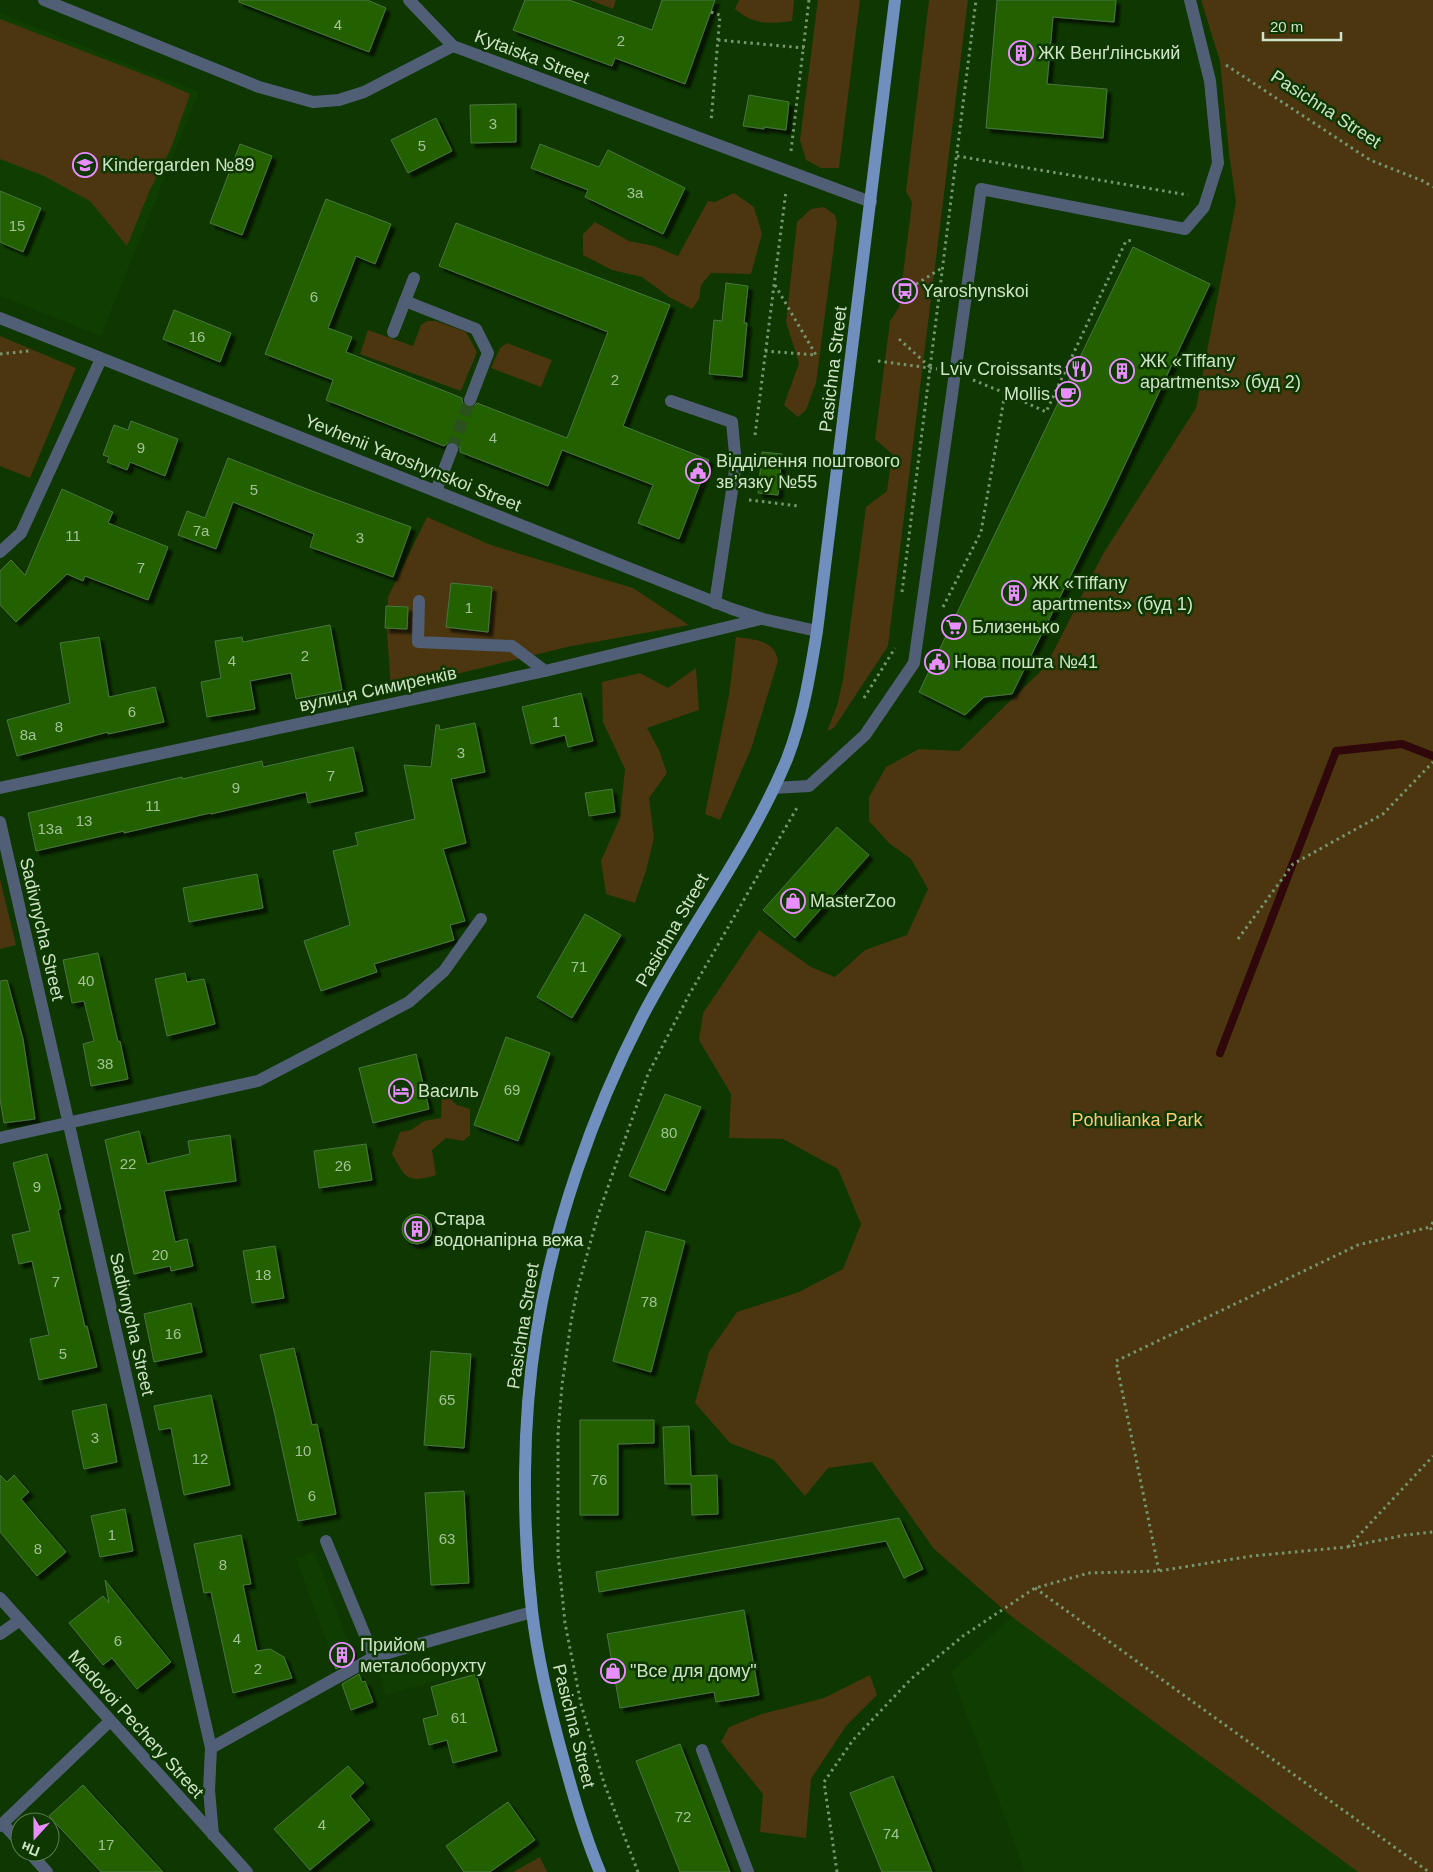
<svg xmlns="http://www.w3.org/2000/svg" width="1433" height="1872" font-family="Helvetica,sans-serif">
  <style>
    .built { fill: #103e00 }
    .green { fill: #4b3610 }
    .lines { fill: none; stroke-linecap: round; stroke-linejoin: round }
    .stream { stroke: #30070b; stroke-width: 8 }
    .building { fill: #206106; stroke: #4b7540; filter: url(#shadow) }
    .minor-tunnel { stroke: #2b511f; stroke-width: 12; stroke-dasharray: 12 6; stroke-linecap: butt }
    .path { stroke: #76966d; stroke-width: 3; stroke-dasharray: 2.5 4; stroke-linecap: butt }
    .minor { stroke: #505f76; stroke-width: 12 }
    .major { stroke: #718fbe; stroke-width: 12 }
    .labels { text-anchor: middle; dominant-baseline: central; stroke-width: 5; stroke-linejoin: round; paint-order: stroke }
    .number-label { font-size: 15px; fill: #a2c397 }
    .poi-label { font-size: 18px; fill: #cde4c7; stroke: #0e3701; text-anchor: start }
    .street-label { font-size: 18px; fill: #cde4c7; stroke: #0e3701 }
    .park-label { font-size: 18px; fill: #fcca75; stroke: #0e3701 }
  </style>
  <defs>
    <filter id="shadow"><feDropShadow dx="4.5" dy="4.5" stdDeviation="1" flood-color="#0009"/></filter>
  </defs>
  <rect width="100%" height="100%" fill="#0e3701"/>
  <g class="built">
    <polygon points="0,13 199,92 101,336 0,296"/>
    <polygon points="315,1552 354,1659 335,1665 296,1558"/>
    <polygon points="1012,1617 1358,1872 1025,1872 951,1672"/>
    <polygon points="436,1657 442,1679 386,1695 379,1672"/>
  </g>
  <g class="green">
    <polygon points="590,0 616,0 613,9"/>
    <path d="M739 0H794L792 21C769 24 753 25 735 9Z"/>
    <polygon points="818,0 860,0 839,168 821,168 806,160 800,140"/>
    <polygon points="929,0 968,0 888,646 834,728 827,731 837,706 843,680 866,507 887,491 892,454 875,439 890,321 899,307 912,202 906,191"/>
    <polygon points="1201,0 1433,0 1433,1872 1358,1872 1012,1617 934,1549 872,1462 828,1468 805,1496 774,1460 730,1443 695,1403 709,1352 737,1312 799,1292 843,1269 861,1224 838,1169 783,1139 729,1138 731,1094 699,1040 703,1013 759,930 811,967 835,977 865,950 907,935 928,889 911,859 889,843 869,821 869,797 886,767 919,749 959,751 1046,666 1103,554 1196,408 1236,202 1229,153 1220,61"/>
    <polygon points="0,19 156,79 190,94 171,148 149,192 127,246 90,201 44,176 0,159"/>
    <polygon points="734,193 754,207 762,234 751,274 711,273 701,285 699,299 692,309 669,297 642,277 612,270 583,255 583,234 595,222 629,241 654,246 678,256 708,201 715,202"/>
    <polygon points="824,207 835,215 837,222 816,383 806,410 798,417 784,405 799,363 786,322 797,222 811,209"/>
    <polygon points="427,321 436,321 466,332 477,352 461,391 360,354 368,330 413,346 421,325"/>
    <polygon points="0,336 76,368 30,478 0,466"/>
    <polygon points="507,343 552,360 541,387 491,368 500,348"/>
    <polygon points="427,517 491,545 633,588 689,625 567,647 391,690 387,633 388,597"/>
    <path d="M736 637C754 640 775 639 778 661L751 749 720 820 705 814 729 695Z"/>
    <polygon points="696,668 699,710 647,728 659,750 667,773 649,798 654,838 646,871 635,903 606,894 601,861 620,818 625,769 603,722 602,682 640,673 668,688"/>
    <polygon points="0,879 16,945 0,949"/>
    <path d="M442 1091 457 1105 470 1109V1135L463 1141 446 1138 432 1150 436 1175C406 1184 406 1178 392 1154L400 1132 411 1130 424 1121 441 1118Z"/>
    <polygon points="870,1675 877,1695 846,1726 811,1779 806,1838 760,1832 763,1794 721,1742 729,1727 762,1714 824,1698"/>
    <polygon points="540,1857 547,1872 513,1872"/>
  </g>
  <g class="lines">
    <polyline class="stream" points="1220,1053 1336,751 1402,744 1433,756"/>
  </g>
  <g class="building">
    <polygon points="239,0 367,0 386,8 369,52 239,2"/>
    <polygon points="525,0 569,0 652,30 662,0 715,0 685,84 615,58 612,66 513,30"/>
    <polygon points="997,0 1116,0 1114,22 1053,17 1047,84 1107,89 1103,138 986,128"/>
    <polygon points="749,95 789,102 786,130 764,127 764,129 743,126"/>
    <polygon points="516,104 516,142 471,143 470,105"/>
    <polygon points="436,118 452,151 408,173 391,140"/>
    <polygon points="240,144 272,156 242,235 210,223"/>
    <polygon points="540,144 599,167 608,150 685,188 663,234 585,197 588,190 531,168"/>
    <polygon points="0,191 41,208 23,252 0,242"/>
    <polygon points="326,199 391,224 375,264 356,256 328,328 352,337 346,352 462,398 463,405 468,408 472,408 477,403 567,438 608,332 439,266 456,223 670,305 623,426 709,460 679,539 638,523 653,485 562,450 548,486 460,452 460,447 455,442 450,441 444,446 326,400 333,380 265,354"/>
    <polygon points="1133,247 1210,284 1111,494 1012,694 984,697 965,715 919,692"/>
    <polygon points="726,283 748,286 744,323 747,323 742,377 709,374 714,320 722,321"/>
    <polygon points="174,310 231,333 220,362 163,339"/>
    <polygon points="131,421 178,439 165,476 130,462 127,470 107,462 109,457 103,455 114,425 128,430"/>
    <polygon points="762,452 782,454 778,495 758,493"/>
    <polygon points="228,458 312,491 411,527 393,577 310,547 314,534 233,502 216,549 178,535 187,511 205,518"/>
    <polygon points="62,489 113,512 108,523 168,547 148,600 85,576 83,581 67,574 16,622 0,605 0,571 11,560 25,575"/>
    <polygon points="451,583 492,587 488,632 446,627"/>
    <polygon points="386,606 408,607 407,629 385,628"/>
    <polygon points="330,625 342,690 296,699 291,673 250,681 255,709 207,717 201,682 221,678 215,641 242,637 243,642"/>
    <polygon points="99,637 109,697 155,687 164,722 108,734 108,732 17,756 7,720 70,703 60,643"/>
    <polygon points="581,693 593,741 568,747 565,735 531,744 522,707"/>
    <polygon points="475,723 485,772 451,779 466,843 443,849 465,921 450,925 454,940 374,964 377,972 321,991 304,941 350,925 333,851 358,845 355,833 415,819 404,765 431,767 436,725 439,725 440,730"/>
    <polygon points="353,747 363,791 308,803 306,792 211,814 210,813 124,833 124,831 36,851 28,813 182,777 182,779 262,761 263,767"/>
    <polygon points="612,789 615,812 589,816 585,793"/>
    <polygon points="837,827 869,855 795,938 763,910"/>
    <polygon points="257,874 263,908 189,922 183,888"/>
    <polygon points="585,914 621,935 572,1018 537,997"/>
    <polygon points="98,953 118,1042 120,1041 128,1079 91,1086 83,1044 94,1041 84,1001 72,1003 63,960"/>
    <polygon points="185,973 187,982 204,979 215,1024 167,1036 155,979"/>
    <polygon points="7,980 23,1039 35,1119 4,1123 0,1099 0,981"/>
    <polygon points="506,1037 550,1053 518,1141 474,1125"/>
    <polygon points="416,1054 429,1109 373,1123 359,1068"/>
    <polygon points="665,1094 701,1107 665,1191 629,1176"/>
    <polygon points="139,1131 147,1164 190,1154 188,1141 230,1135 236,1181 164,1191 175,1242 187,1239 193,1266 171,1271 170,1266 134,1274 105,1140"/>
    <polygon points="366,1144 372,1180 319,1188 314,1151"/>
    <polygon points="47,1154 61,1209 58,1210 85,1327 87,1326 97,1367 39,1380 30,1339 49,1335 32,1261 19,1264 12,1235 30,1231 13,1163"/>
    <circle cx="417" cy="1229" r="15"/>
    <polygon points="646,1231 685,1241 651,1372 613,1361"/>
    <polygon points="275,1246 284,1298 252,1303 243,1251"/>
    <polygon points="191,1303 202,1352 154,1362 144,1314"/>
    <polygon points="294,1348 312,1425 317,1424 336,1514 298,1521 274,1411 260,1355"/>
    <polygon points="431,1351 471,1354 464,1448 424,1445"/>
    <polygon points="211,1395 230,1485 184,1495 171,1428 159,1430 154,1406"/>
    <polygon points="106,1404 117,1462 84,1469 72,1411"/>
    <polygon points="580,1420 654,1420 654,1443 618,1444 618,1515 580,1515"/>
    <polygon points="689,1426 691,1476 717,1475 718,1514 692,1515 691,1484 665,1484 663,1427"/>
    <polygon points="0,1475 7,1482 14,1475 29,1492 21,1499 66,1552 37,1576 0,1532"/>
    <polygon points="464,1491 469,1583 431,1585 425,1493"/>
    <polygon points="125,1509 133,1551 100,1557 91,1516"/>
    <polygon points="899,1518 923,1569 904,1578 886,1541 599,1592 596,1572"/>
    <polygon points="241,1535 251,1584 243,1585 257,1651 270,1649 284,1657 292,1678 233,1693 211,1592 204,1593 194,1544"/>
    <polygon points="105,1580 171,1662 137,1689 112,1658 103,1665 69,1623 103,1596 109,1603"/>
    <polygon points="744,1610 759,1695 716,1702 714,1692 620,1708 607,1634"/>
    <polygon points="349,1644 354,1659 336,1669 330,1651"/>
    <polygon points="359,1674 362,1682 365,1681 373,1702 351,1710 342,1684"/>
    <polygon points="476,1674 497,1751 453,1763 447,1740 429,1745 423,1719 438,1715 431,1687"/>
    <polygon points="680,1744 730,1872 680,1872 636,1761"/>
    <polygon points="348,1766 364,1783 350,1796 370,1820 310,1870 274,1829"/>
    <polygon points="893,1776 932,1872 882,1872 850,1793"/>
    <polygon points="83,1785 163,1872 101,1872 49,1816"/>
    <polygon points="508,1802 535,1840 490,1872 464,1872 446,1846"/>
  </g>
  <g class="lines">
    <polyline class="minor-tunnel" points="452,449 470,400"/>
    <g class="path">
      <polyline points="711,12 720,15 711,122"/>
      <polyline points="718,40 804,48"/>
      <polyline points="1226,65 1370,160 1423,181 1433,187"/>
      <polyline points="791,151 809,0"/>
      <polyline points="957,156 1188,195"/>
      <polyline points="775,285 816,355"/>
      <polyline points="905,291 942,268"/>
      <polyline points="899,339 930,367"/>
      <polyline points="765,351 816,355"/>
      <polyline points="0,354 29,351"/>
      <polyline points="878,361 937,369"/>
      <polyline points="973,380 1005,393"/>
      <polyline points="755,435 786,191"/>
      <polyline points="749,500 799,506"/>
      <polyline points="902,592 976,0"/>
      <polyline points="943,607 981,532 1005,393 1046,412 1126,241 1134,240"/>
      <polyline points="864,698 895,648"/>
      <polyline points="1238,939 1293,864 1383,814 1433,762"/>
      <polyline points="1433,1222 1430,1227 1433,1233"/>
      <polyline points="1348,1547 1433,1456"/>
      <polyline points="1159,1571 1116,1361 1358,1245 1430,1227"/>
      <polyline points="1035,1588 1429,1872"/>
      <polyline points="638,1872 604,1783 581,1704 565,1623 558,1554 558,1433 562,1385 571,1322 577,1291 598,1215 648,1074 689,995 798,806"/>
      <polyline points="837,1872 824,1782 853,1740 911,1679 963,1636 1035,1588 1089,1573 1159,1571 1252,1556 1347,1547 1405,1535 1433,1532"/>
    </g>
    <g class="minor">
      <polyline points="44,0 259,87 313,102 339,100 364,92 453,46 871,202"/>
      <polyline points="409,0 453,46"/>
      <polyline points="414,278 405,301 476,329 488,353 470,400"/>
      <polyline points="0,318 732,609 763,619 817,631"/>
      <polyline points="393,332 405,301"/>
      <polyline points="671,401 732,422 736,464 715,603"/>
      <polyline points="436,491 452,449"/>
      <polyline points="0,552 21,533 101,359"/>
      <polyline points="419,601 418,642 512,646 545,671"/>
      <polyline points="0,788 545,671 761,619"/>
      <polyline points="774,788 809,786 865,735 914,663 981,189 1185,229 1204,207 1218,163 1210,81 1190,0"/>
      <polyline points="0,822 211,1748 209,1790 213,1835"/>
      <polyline points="0,1138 258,1081 409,1002 444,971 481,919"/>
      <polyline points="326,1541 374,1657"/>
      <polyline points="0,1598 247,1872"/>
      <polyline points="0,1634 20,1620"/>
      <polyline points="211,1748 374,1657 532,1612"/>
      <polyline points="702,1750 748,1872"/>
      <polyline points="3,1824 20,1842"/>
      <polyline points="0,1826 110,1721"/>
      <polyline points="29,1852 47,1872"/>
    </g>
    <path class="major" d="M600 1872C585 1837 575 1802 565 1765 551 1715 538 1663 532 1611 522 1523 522 1423 536 1335 553 1227 592 1114 642 1017 687 930 749 850 787 759 803 718 810 674 817 631L895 0"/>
  </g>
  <defs>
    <symbol id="building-ring" viewBox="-11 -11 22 22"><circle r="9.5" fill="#0e3701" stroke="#e88eff" stroke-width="1.5"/><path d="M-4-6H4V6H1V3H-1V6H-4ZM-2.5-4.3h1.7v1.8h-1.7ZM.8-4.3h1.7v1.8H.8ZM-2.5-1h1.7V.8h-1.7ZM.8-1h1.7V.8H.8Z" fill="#e88eff"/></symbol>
    <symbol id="school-ring" viewBox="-11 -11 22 22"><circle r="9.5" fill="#0e3701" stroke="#e88eff" stroke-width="1.5"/><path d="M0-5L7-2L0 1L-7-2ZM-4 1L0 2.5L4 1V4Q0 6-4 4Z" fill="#e88eff"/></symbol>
    <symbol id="bus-ring" viewBox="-11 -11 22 22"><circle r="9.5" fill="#0e3701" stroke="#e88eff" stroke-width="1.5"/><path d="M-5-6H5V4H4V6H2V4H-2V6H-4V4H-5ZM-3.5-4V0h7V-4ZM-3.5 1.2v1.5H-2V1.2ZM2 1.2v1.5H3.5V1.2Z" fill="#e88eff"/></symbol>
    <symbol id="restaurant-ring" viewBox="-11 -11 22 22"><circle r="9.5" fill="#0e3701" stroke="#e88eff" stroke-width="1.5"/><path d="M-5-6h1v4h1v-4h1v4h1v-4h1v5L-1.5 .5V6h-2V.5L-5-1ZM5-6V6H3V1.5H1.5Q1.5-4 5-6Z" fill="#e88eff"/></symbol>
    <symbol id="cafe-ring" viewBox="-11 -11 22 22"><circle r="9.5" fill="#0e3701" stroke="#e88eff" stroke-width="1.5"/><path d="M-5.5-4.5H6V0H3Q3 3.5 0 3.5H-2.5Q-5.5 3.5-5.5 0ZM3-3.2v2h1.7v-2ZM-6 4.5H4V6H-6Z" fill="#e88eff"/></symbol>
    <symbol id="civic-ring" viewBox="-11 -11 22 22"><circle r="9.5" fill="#0e3701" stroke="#e88eff" stroke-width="1.5"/><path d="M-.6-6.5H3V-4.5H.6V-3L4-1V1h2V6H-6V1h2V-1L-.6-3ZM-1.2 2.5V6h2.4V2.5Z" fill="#e88eff"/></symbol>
    <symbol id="supermarket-ring" viewBox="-11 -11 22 22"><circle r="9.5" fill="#0e3701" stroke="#e88eff" stroke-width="1.5"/><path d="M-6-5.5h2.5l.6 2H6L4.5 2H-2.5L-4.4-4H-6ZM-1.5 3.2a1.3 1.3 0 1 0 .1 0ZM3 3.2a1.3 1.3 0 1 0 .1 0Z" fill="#e88eff"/></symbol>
    <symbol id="shop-ring" viewBox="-11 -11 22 22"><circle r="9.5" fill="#0e3701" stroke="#e88eff" stroke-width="1.5"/><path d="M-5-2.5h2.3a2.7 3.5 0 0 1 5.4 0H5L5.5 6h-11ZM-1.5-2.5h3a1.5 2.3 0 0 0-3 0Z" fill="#e88eff"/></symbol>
    <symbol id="hotel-ring" viewBox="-11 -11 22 22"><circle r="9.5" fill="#0e3701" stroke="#e88eff" stroke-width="1.5"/><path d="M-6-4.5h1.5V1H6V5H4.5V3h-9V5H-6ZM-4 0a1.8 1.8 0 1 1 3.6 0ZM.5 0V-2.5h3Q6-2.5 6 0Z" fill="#e88eff"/></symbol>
  </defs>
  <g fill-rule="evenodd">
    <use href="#building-ring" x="1007" y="39" width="28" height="28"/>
    <use href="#school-ring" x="71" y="151" width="28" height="28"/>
    <use href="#bus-ring" x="891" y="277" width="28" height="28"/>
    <use href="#restaurant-ring" x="1065" y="355" width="28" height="28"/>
    <use href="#building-ring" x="1108" y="357" width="28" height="28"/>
    <use href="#cafe-ring" x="1054" y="380" width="28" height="28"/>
    <use href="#civic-ring" x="684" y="457" width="28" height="28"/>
    <use href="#building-ring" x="1000" y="579" width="28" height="28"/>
    <use href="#supermarket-ring" x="940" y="613" width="28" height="28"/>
    <use href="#civic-ring" x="923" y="648" width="28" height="28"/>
    <use href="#shop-ring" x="779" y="887" width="28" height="28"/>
    <use href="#hotel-ring" x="387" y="1077" width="28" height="28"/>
    <use href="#building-ring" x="403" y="1215" width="28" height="28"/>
    <use href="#building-ring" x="328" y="1641" width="28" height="28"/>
    <use href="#shop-ring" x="599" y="1657" width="28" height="28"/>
  </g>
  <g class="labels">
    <g class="number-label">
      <text x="338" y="24">4</text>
      <text x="621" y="40">2</text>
      <text x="493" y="123">3</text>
      <text x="422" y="145">5</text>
      <text x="635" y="192">3а</text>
      <text x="17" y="225">15</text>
      <text x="314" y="296">6</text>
      <text x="197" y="336">16</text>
      <text x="615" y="379">2</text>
      <text x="493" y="437">4</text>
      <text x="141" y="447">9</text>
      <text x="254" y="489">5</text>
      <text x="201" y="530">7а</text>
      <text x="73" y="535">11</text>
      <text x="360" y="537">3</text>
      <text x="141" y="567">7</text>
      <text x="469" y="607">1</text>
      <text x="305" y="655">2</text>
      <text x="232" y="660">4</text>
      <text x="132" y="711">6</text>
      <text x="556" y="721">1</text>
      <text x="59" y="726">8</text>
      <text x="28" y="734">8а</text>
      <text x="461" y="752">3</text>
      <text x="331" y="775">7</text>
      <text x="236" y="787">9</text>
      <text x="153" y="805">11</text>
      <text x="84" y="820">13</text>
      <text x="50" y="828">13а</text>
      <text x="579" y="966">71</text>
      <text x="86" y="980">40</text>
      <text x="105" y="1063">38</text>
      <text x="512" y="1089">69</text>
      <text x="669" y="1132">80</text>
      <text x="128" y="1163">22</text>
      <text x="343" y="1165">26</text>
      <text x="37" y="1186">9</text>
      <text x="160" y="1254">20</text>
      <text x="263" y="1274">18</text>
      <text x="56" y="1281">7</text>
      <text x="649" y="1301">78</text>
      <text x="173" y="1333">16</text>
      <text x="63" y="1353">5</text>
      <text x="447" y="1399">65</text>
      <text x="95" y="1437">3</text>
      <text x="303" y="1450">10</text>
      <text x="200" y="1458">12</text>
      <text x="599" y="1479">76</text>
      <text x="312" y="1495">6</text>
      <text x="112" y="1534">1</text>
      <text x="447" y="1538">63</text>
      <text x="38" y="1548">8</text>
      <text x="223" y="1564">8</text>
      <text x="237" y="1638">4</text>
      <text x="118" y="1640">6</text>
      <text x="258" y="1668">2</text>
      <text x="459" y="1717">61</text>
      <text x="683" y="1816">72</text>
      <text x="322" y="1824">4</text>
      <text x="891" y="1833">74</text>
      <text x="106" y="1844">17</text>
    </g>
    <g class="poi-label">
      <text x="1038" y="53">ЖК Венґлінський</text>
      <text x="102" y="165">Kindergarden №89</text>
      <text x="922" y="291">Yaroshynskoi</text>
      <text x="1140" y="361">ЖК «Tiffany<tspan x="1140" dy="21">apartments» (буд 2)</tspan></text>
      <text x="1062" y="369" text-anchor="end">Lviv Croissants</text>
      <text x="1050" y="394" text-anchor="end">Mollis</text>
      <text x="716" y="461">Відділення поштового<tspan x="716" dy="21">зв’язку №55</tspan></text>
      <text x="1032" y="583">ЖК «Tiffany<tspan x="1032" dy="21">apartments» (буд 1)</tspan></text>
      <text x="972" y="627">Близенько</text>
      <text x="954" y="662">Нова пошта №41</text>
      <text x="810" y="901">MasterZoo</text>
      <text x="418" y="1091">Василь</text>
      <text x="434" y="1219">Стара<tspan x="434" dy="21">водонапірна вежа</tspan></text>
      <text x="360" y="1645">Прийом<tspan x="360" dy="21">металоборухту</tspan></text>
      <text x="630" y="1671">"Все для дому"</text>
    </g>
    <g class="street-label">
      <text transform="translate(532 57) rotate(21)">Kytaiska Street</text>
      <text transform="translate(1326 109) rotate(33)">Pasichna Street</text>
      <text transform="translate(833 369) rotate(-83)">Pasichna Street</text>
      <text transform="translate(413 463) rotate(22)">Yevhenii Yaroshynskoi Street</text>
      <text transform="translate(378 689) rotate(-12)">вулиця Симиренків</text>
      <text transform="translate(42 929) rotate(77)">Sadivnycha Street</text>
      <text transform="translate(672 930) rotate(-60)">Pasichna Street</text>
      <text transform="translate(132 1324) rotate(77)">Sadivnycha Street</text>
      <text transform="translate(523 1326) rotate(-81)">Pasichna Street</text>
      <text transform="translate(136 1724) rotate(48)">Medovoi Pechery Street</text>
      <text transform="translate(574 1726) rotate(76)">Pasichna Street</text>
    </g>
    <g class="park-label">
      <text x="1137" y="1120">Pohulianka Park</text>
    </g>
  </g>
  <g transform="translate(35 1837) rotate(201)"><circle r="24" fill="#0e3701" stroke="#5a7c50"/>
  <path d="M0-4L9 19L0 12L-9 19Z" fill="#e88eff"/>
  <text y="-8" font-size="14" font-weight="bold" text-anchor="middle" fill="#cde4c7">Пн</text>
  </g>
  <path d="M1263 32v8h78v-8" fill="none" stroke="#cde4c7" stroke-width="2.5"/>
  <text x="1270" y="32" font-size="15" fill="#cde4c7" stroke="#0e3701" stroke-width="4" paint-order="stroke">20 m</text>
</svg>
